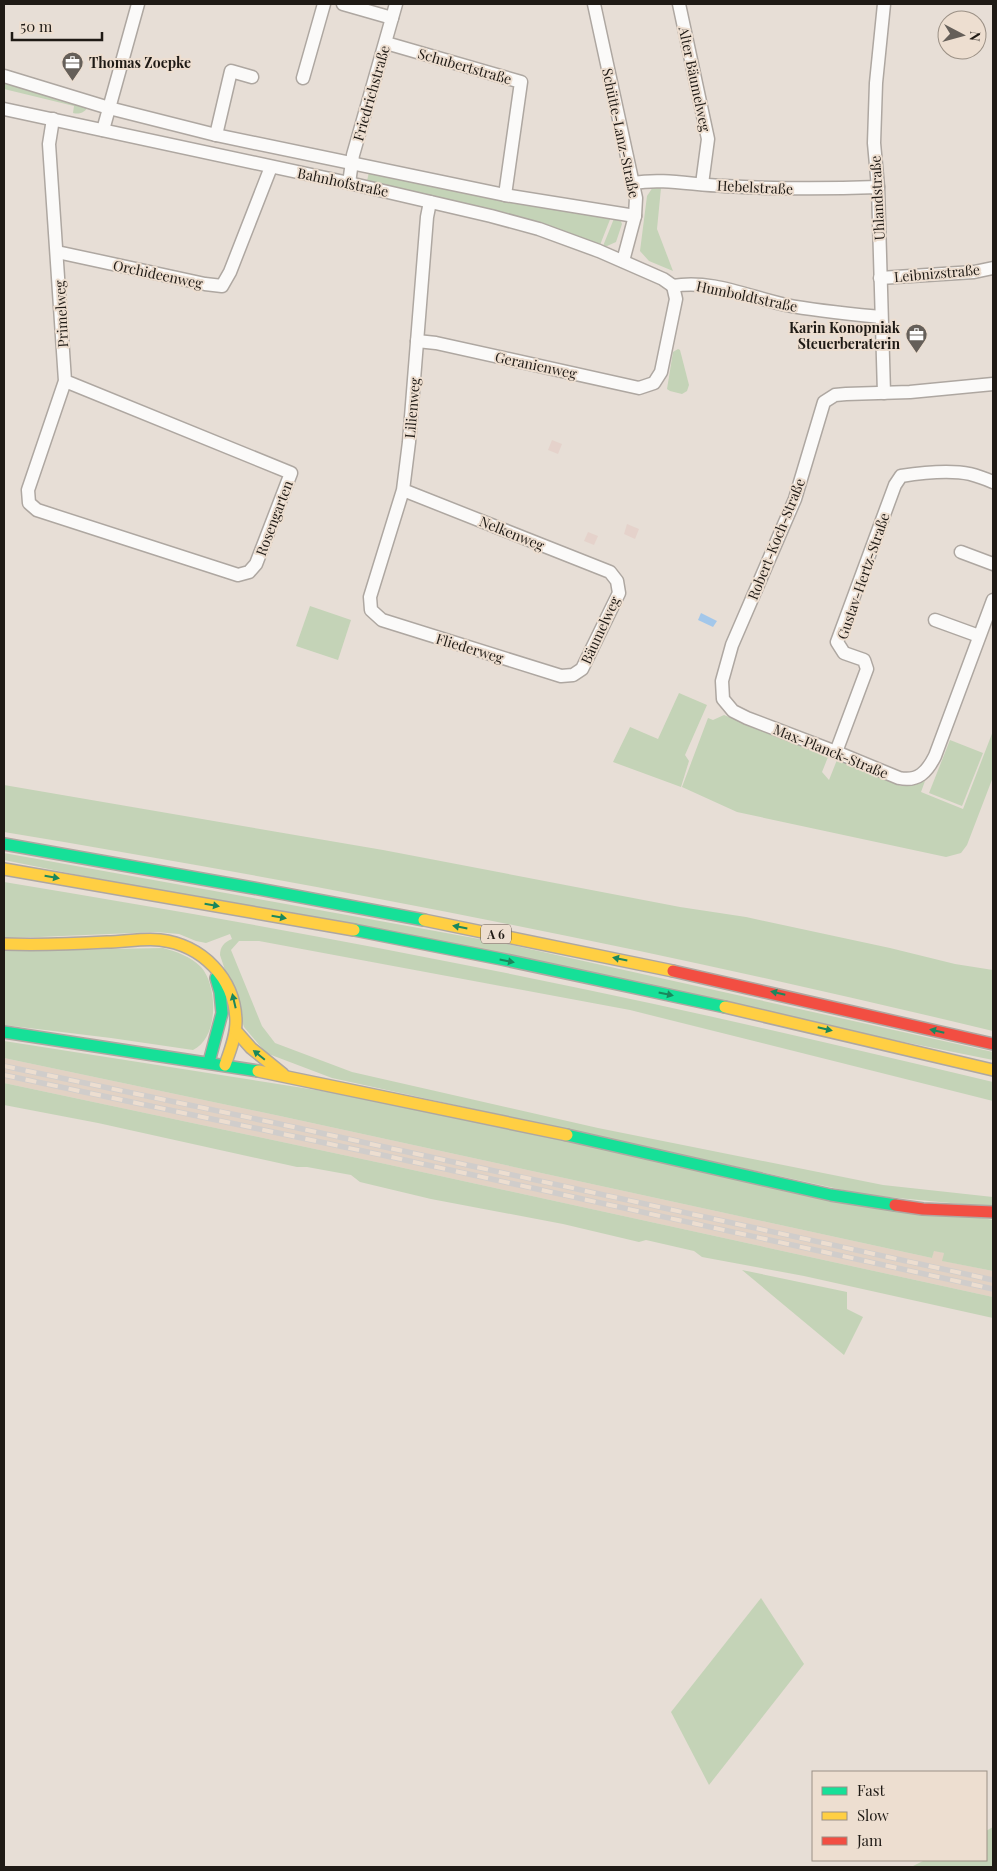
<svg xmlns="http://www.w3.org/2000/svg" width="997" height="1871" font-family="'Playfair Display',serif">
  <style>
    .built { fill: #e2d2c4 }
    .industrial { fill: #e5d2cb }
    .green { fill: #c4d3b7 }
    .water { fill: #a3c7ea }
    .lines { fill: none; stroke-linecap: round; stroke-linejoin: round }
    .street-casing { stroke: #aea7a1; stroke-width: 15 }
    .fast-casing { stroke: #aea7a1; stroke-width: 14 }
    .slow-casing { stroke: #aea7a1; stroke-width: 14 }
    .jam-casing { stroke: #aea7a1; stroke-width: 14 }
    .street { stroke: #fbfaf9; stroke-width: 12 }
    .fast { stroke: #16e098; stroke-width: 11 }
    .slow { stroke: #ffcf43; stroke-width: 11 }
    .jam { stroke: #f24e42; stroke-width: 11 }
    .rail-casing { stroke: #d0cdcb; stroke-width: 5.5 }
    .rail { stroke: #edded0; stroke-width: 4; stroke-dasharray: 11; stroke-linecap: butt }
    .oneway { fill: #1a875d }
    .labels { text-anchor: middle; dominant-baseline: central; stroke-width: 4; stroke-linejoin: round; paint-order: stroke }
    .shield { fill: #edded0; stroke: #5d554d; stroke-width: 1 }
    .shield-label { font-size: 12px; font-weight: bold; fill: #1f1a15 }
    .poi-label { font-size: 14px; font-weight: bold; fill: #1f1a15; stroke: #edded0; text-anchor: start }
    .street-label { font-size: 14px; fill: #1f1a15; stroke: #edded0 }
  </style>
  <rect width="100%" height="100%" fill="#e7ded6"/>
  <polygon class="built" points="4,1058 280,1116 932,1258 934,1250 944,1253 943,1261 993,1271 993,1297 381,1163 4,1083"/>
  <g class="industrial">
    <polygon points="552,440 562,444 558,454 548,450"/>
    <polygon points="627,524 639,529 635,539 624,534"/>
    <polygon points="588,532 598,536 594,545 584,541"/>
  </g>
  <g class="green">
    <path d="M4 79 89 106C85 112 80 115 73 113L74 106 4 89Z"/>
    <polygon points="369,172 611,217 600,245 522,217 367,181"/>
    <polygon points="653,187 661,188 657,229 673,271 649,261 640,251 647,196"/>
    <polygon points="615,216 619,217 622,224 616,242 607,246 603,246"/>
    <polygon points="678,349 680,350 689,385 687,391 682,394 670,391 667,389 673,352"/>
    <polygon points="310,606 351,620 338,660 296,646"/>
    <polygon points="679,693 707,705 685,755 689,761 681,787 613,762 630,727 658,739"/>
    <polygon points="724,715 828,757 822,772 829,780 837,760 901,786 912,785 925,781 921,792 963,809 993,731 993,777 967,845 961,853 946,857 737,812 682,787 708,718 713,720"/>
    <polygon points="950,740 983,753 962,806 929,793"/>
    <path d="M4 785 383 850 680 907 746 917 890 948 955 964 993 970V1031C666 952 336 887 4 832Z"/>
    <polygon points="4,853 507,944 993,1052 993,1060 4,860"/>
    <path d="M4 882C199 914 394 949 588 990 723 1018 858 1050 993 1082V1101L630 1010 259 941H239L231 950 262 1026 275 1043 352 1072 598 1128 883 1185 993 1197V1207L866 1195 332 1078 266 1053 244 1027 220 955C220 947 224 942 232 939L230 934 206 943 196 941 179 934 156 932 39 937H4Z"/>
    <path d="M163 948C177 952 190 956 201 967 218 986 219 1038 193 1050L111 1038 4 1025V951Z"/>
    <polygon points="4,1041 335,1093 993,1220 993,1271 942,1261 944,1253 934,1251 932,1258 280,1116 4,1058"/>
    <polygon points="4,1083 381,1163 993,1297 993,1318 804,1276 702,1257 694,1251 646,1240 639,1242 563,1224 431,1199 360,1182 351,1175 307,1167 297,1167 98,1123 4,1105"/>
    <polygon points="742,1270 847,1292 847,1309 863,1317 844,1355"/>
    <polygon points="761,1598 804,1664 709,1785 671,1712"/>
    <polygon points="993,1827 993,1867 911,1867 925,1860 986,1860 986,1831"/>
  </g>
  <polygon class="water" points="701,613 717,621 713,627 698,620"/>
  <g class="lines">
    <defs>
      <g id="street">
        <polyline points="343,4 392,18"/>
        <polyline points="594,4 636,198 635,216 623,261"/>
        <polyline points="679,4 708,139 702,184"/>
        <polyline points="386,43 521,82 505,195"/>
        <polyline points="4,76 109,108 216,135 505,195 635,216"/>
        <polyline points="303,78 324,4"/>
        <polyline points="4,109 349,183 491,216 539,229 599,251 663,279 673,286"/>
        <polyline points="53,119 49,144 65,381 28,490 29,503 37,510 238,575 249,572 256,564 291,473 65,381"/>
        <polyline points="103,130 138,4"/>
        <polyline points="216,135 231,71 252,77"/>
        <polyline points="349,183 353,155 396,4"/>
        <path d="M633 183C664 178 693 185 724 186 776 189 826 189 878 187"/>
        <polyline points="57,252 205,284 222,286 230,272 271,167"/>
        <polyline points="880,278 974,272 993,268"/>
        <path d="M673 286C711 279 749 297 786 305 817 311 850 314 881 317"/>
        <polyline points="417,341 436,343 639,388 654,383 661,372 676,299 673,286"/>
        <path d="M993 384 910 392 846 394 835 395 824 402 795 499 732 645 722 681 723 699 733 711 747 718 836 752 899 778C918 782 927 772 935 756L993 600"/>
        <polyline points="884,393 878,187 874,143 876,83 884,4"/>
        <polyline points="403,490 610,572 617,581 619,593 582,669 573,675 561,676 382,620 371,610 370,597 403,490 409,442 427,217 430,202"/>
        <polyline points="961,552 993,564"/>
        <polyline points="935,620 979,636"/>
        <path d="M836 752 867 669 864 660 844 653 837 642 895 485 901 476C920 473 951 470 970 474 978 476 986 479 993 482"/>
      </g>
      <g id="fast">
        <polyline points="4,844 253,888 424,920"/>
        <polyline points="354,930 501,959 725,1007"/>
        <polyline points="4,1032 258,1071"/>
        <polyline points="209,1062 222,1013 220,992 216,978"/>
        <polyline points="567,1135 831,1195 895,1205"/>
      </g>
      <g id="slow">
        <polyline points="4,869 354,930"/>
        <polyline points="424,920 673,971"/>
        <path d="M4 944C38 945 72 944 107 942 124 942 143 938 160 940 202 945 235 978 236 1021 236 1036 230 1051 225 1065"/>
        <polyline points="725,1007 993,1070"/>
        <polyline points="236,1031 251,1048 283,1074"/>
        <polyline points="258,1071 567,1135"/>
      </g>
      <g id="jam">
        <polyline points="673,971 993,1044"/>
        <polyline points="895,1205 923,1209 993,1212"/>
      </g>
    </defs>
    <use href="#street" class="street-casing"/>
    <use href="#fast" class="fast-casing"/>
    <use href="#slow" class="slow-casing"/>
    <use href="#jam" class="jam-casing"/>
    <use href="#street" class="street"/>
    <use href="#fast" class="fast"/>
    <use href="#slow" class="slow"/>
    <use href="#jam" class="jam"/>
    <defs>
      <g id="rail">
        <polyline points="4,1066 275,1123 993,1280"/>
        <polyline points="4,1075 382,1155 993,1289"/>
      </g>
    </defs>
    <use href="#rail" class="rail-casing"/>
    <use href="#rail" class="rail"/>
  </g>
  <defs><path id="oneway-solid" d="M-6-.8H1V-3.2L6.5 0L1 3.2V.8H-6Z" transform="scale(1.25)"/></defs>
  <g class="oneway">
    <use href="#oneway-solid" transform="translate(52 877) rotate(10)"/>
    <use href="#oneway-solid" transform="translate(212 905) rotate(10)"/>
    <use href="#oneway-solid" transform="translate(279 917) rotate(10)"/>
    <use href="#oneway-solid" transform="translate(460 927) rotate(-169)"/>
    <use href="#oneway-solid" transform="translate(620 959) rotate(-168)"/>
    <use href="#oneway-solid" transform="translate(507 961) rotate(11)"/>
    <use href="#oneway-solid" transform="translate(778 993) rotate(-167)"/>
    <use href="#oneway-solid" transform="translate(666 994) rotate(12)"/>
    <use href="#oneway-solid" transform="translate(234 1001) rotate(-103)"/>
    <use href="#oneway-solid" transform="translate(825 1029) rotate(13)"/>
    <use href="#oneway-solid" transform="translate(937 1031) rotate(-167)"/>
    <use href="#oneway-solid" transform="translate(259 1055) rotate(-141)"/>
  </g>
  <defs>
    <symbol id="office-pin" viewBox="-11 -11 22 30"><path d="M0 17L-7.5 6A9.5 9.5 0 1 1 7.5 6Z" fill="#655f59" stroke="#edded0"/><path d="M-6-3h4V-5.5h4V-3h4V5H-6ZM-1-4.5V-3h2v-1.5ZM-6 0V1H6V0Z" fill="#fff"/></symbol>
  </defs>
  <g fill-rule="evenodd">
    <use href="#office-pin" x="60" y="50" width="25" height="34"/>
    <use href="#office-pin" x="904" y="322" width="25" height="34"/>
  </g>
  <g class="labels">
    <rect class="shield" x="481" y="924.5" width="30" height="19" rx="4"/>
    <g class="shield-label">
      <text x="496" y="934">A 6</text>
    </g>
    <g class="poi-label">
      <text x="89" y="62">Thomas Zoepke</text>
      <text x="900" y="327" text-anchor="end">Karin Konopniak<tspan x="900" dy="16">Steuerberaterin</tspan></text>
    </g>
    <g class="street-label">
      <text transform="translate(465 66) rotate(16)">Schubertstraße</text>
      <text transform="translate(695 79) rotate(78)">Alter Bäumelweg</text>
      <text transform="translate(371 93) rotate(-74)">Friedrichstraße</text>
      <text transform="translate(621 133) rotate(78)">Schütte-Lanz-Straße</text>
      <text transform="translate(343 182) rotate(12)">Bahnhofstraße</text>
      <text transform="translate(755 187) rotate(3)">Hebelstraße</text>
      <text transform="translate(877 198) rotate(-93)">Uhlandstraße</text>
      <text transform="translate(937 273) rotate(-5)">Leibnizstraße</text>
      <text transform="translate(158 274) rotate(12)">Orchideenweg</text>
      <text transform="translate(747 296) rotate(12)">Humboldtstraße</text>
      <text transform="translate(61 314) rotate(-93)">Primelweg</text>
      <text transform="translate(536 365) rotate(12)">Geranienweg</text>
      <text transform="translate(412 408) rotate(-85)">Lilienweg</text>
      <text transform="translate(274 518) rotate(-69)">Rosengarten</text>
      <text transform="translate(512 533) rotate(22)">Nelkenweg</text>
      <text transform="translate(776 539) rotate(-68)">Robert-Koch-Straße</text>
      <text transform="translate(863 576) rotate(-71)">Gustav-Hertz-Straße</text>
      <text transform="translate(600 630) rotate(-65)">Bäumelweg</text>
      <text transform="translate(470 648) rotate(17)">Fliederweg</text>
      <text transform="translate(831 751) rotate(22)">Max-Planck-Straße</text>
    </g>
  </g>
  <rect width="997" height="1871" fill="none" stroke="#1f1a15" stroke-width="10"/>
  <rect x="812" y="1771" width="175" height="90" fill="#edded0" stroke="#9b9085"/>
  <rect x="822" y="1787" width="25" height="8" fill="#16e098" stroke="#9b9085"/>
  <text x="857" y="1796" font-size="15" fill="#1f1a15">Fast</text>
  <rect x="822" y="1812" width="25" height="8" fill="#ffcf43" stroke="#9b9085"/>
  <text x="857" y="1821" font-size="15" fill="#1f1a15">Slow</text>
  <rect x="822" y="1837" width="25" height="8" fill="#f24e42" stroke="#9b9085"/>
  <text x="857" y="1846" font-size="15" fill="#1f1a15">Jam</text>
  <g transform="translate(962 35) rotate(96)"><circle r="24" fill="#edded0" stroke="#9b9085"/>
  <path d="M0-4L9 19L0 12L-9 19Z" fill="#655f59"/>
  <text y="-8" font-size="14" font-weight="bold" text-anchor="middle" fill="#1f1a15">N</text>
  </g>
  <path d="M12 32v8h90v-8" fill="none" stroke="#1f1a15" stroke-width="2.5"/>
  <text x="20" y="32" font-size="15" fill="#1f1a15" stroke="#edded0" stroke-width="4" paint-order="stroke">50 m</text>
</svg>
